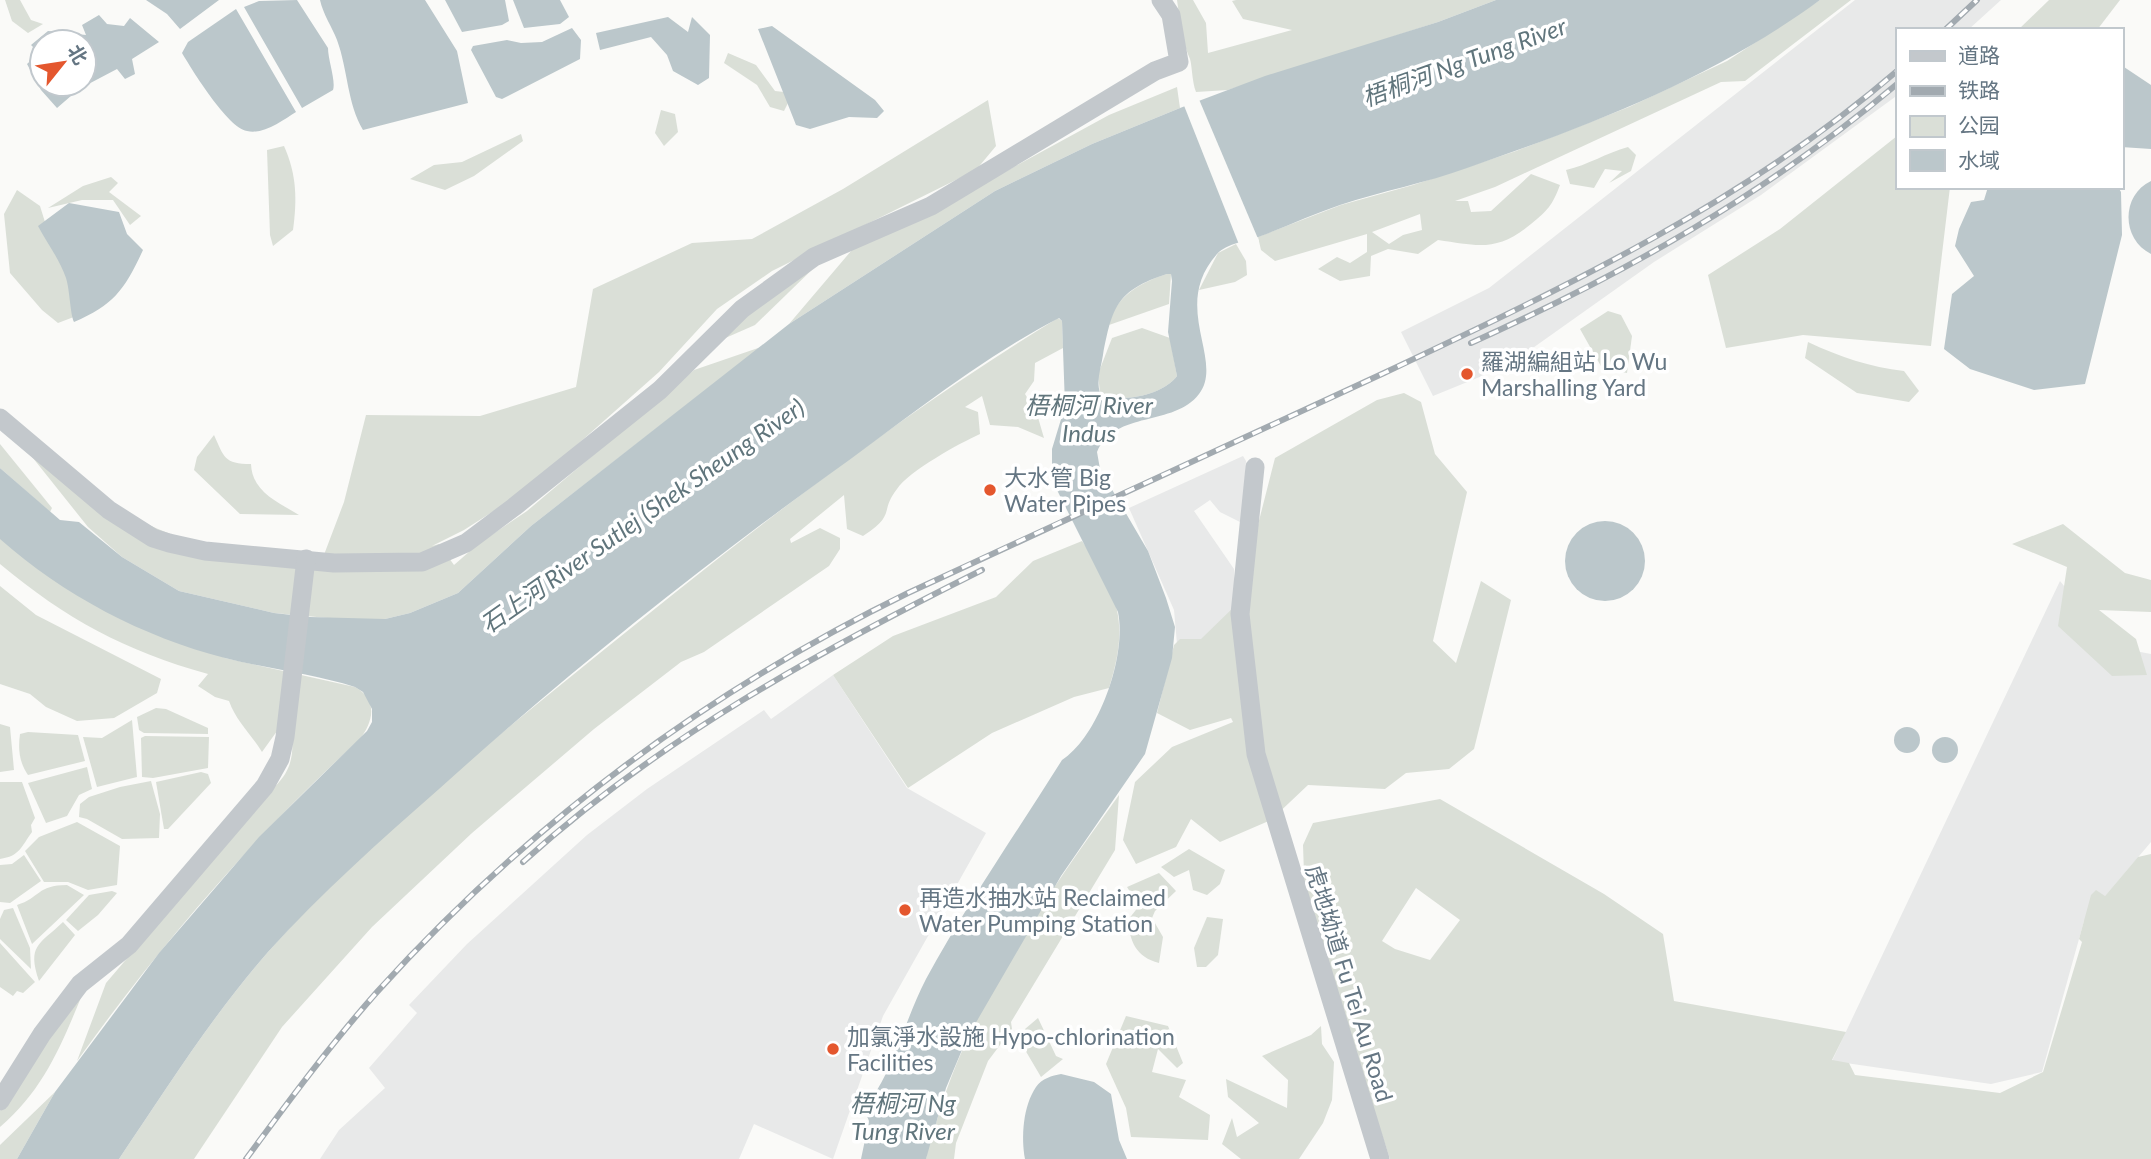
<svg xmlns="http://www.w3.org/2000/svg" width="2151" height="1159" font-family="Lato,'Noto Sans SC',sans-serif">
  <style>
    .built { fill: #e8e9e9 }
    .green { fill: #dadfd7; fill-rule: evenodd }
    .water { fill: #bbc7cb; fill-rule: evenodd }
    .pier { fill: #fafaf8 }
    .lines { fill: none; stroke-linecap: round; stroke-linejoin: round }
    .minor { stroke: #c3c8cc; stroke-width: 19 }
    .rail-casing { stroke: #a2aab0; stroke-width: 6 }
    .rail { stroke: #fff; stroke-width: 3.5; stroke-dasharray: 10; stroke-linecap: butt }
    .poi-dot { fill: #e4572e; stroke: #fff; stroke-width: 2.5 }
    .labels { text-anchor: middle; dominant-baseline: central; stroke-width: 7; stroke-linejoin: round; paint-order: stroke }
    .poi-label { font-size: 23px; fill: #657683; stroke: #fff; text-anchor: start }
    .street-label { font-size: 23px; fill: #657683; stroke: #fff }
    .water-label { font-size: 24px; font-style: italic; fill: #60757c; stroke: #fff }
  </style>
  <rect width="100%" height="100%" fill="#fafaf8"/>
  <g class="built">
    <polygon points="1855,0 2001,0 1968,30 1897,30 1895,97 1761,195 1654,262 1509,365 1433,396 1401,332 1489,288"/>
    <polygon points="1243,456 1246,461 1242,523 1220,512 1210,500 1194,511 1234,569 1234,619 1212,649 1177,644 1174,610 1129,508"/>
    <polygon points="2060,581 2114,647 2151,654 2151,842 2084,921 2042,1072 1991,1084 1832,1061"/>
    <polygon points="833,675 907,788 986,833 883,1016 833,1159 754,1124 739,1159 320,1159 339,1130 385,1088 369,1068 417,1013 409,1005 467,944 587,835 647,789 764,710 771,719"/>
  </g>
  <g class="green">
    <polygon points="5,0 20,0 31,20 43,24 28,33 12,21"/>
    <path d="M1177 0H1193L1206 23 1208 53 1292 30 1243 19 1232 1 1236 0H1496L1438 22 1228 90 1196 92C1192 82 1192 65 1190 59 1182 41 1180 21 1177 0Z"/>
    <path d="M1820 0H1851L1745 81 1721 82 1495 187 1455 201H1468L1471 212 1491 211 1531 174 1560 185C1552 206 1548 210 1531 224 1497 252 1479 246 1438 240L1418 254 1388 249 1371 256 1370 276 1340 281 1318 269 1337 257 1350 263 1367 252V234L1275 261 1261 250 1258 237 1341 205 1413 185 1516 151 1629 107 1727 61ZM1420 214 1422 230 1403 235 1389 244 1372 232Z"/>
    <polygon points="2049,0 2120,0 2097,30 2018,30"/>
    <polygon points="728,53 756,65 775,91 793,93 784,111 770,107 757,85 724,63"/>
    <polygon points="1177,87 1180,108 1092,144 995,191 789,324 857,244 924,216 1109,115"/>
    <path d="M988 100 996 146 976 170 772 271 717 309 659 372 525 491 464 530 432 546 439 544 454 565 478 544 527 511 694 370 761 347 531 526 458 593 410 613 385 619H338L274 613 179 591 122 557 88 527 9 428C51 470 136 529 195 541 237 550 280 554 322 560L344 502 366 415 480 416 576 387 593 289 692 243 752 239 843 189Z"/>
    <polygon points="661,110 675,114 678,132 664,146 655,133"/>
    <polygon points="521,134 523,141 474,176 445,190 410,179 434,165 462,162"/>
    <polygon points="1897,136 1897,187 1950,187 1931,346 1803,335 1726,348 1708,275 1780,229"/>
    <path d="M284 146C297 175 297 200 293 230L273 246 270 235 267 150Z"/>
    <path d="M1628 147 1636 155 1631 171 1609 183 1622 171 1605 169 1594 188 1570 184 1566 170C1588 165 1606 153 1628 147Z"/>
    <polygon points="111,177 118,183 109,192 141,216 130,225 113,200 82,200 48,208 83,186"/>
    <polygon points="17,190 40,206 49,235 65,264 79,315 58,323 42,310 10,273 4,214"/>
    <polygon points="1236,244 1246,261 1247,275 1235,282 1199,290 1218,253"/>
    <polygon points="822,260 755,325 714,343 746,315"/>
    <path d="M1167 274H1171L1169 304 1109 325C1114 297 1141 282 1167 274Z"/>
    <polygon points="1608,311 1621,315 1632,336 1627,373 1602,368 1580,329"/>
    <path d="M1058 318 1062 321 1063 348 1035 363 1034 381 1025 394 1037 414 1044 438 1018 427 990 425 982 396 965 407 978 412 980 434C960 443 909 471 897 489 879 512 897 514 863 536L847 529 844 495 790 539 791 543 820 528 840 538V549L829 566 704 652 681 662 594 729 472 833 372 927 282 1027 194 1159H119C166 1089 212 1016 268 952 366 841 485 746 600 653 747 534 896 417 1058 318Z"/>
    <path d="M1142 328 1170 338 1177 376C1163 395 1121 404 1100 393L1098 374 1112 338Z"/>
    <path d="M1808 342C1840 357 1870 367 1904 371L1919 391 1909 402 1857 393 1805 358Z"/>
    <polygon points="1404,393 1421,402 1435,454 1467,492 1433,641 1456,663 1481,581 1511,600 1474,749 1449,769 1406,773 1385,789 1308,785 1271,820 1220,842 1191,819 1176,847 1136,864 1123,840 1135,782 1172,747 1233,722 1231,718 1190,730 1157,713 1174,645 1180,639 1201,639 1238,603 1275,458 1377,400"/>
    <path d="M214 435C224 457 224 464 251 464 252 492 278 502 299 515L240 514 194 470 197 457Z"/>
    <polygon points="0,444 52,508 50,512 0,468"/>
    <polygon points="2063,524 2125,573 2151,580 2151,612 2099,610 2136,639 2147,675 2112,676 2058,626 2067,567 2012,544"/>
    <path d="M0 538 225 658 355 687C379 700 373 723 359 740 254 836 160 945 77 1061L106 983 270 791C298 767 293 747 290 713L262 752C251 734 236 721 229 701L215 697 198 686 208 674C125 651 66 619 0 564Z"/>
    <path d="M1082 541C1120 596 1129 624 1109 688L1074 697 992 733 908 788 833 675 893 636 996 597 1033 561Z"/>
    <polygon points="0,586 36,615 161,679 157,693 114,718 77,721 46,707 30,694 0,684"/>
    <polygon points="156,708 166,709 208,728 208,734 144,733 139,730 137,717"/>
    <polygon points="132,720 137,777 97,787 83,737 102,738"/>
    <polygon points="0,724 10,727 14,770 0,772"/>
    <path d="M28 732 78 735 85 761 28 775C19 762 18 749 20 734Z"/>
    <polygon points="145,736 209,737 208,768 153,778 142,777 141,738"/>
    <polygon points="87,767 92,789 79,795 67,816 46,823 28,783"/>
    <polygon points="201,772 208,774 211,783 168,829 164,829 156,782"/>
    <polygon points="151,781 160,814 159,838 122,839 87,819 79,817 80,804 89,797 120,787"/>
    <path d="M0 782H22L35 818 31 825 32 832C21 847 20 856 0 859Z"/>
    <path d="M1119 795 1115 850 1011 1022 1012 1029 988 1061 956 1143 954 1159H926C928 1143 935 1128 939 1113 973 1001 1051 889 1119 795Z"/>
    <path d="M1440 799 1604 894 1663 934 1674 1001 1846 1032 1832 1060 1849 1063 1855 1075 2000 1093 2043 1072 2082 942 2079 939 2091 895 2096 890 2105 896 2138 857 2151 854V1159H1390L1300 887 1304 874 1303 845 1313 823ZM1416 888 1460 920 1430 960 1395 949 1382 941Z"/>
    <polygon points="77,822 120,846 117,885 88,890 68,882 44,882 25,851 39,837"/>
    <polygon points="1189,849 1225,870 1220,884 1207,895 1193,890 1189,870 1174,877 1161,867"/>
    <polygon points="24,855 41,881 10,903 0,902 0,865 12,864"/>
    <path d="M1159 873 1176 891 1155 911 1152 918 1163 937 1159 963C1136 957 1130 942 1128 920L1139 906 1127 887Z"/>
    <path d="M67 885 84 895 32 944 17 905C40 898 37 885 67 885Z"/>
    <polygon points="112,891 117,893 98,915 78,931 66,920 89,895"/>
    <polygon points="13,908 30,948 31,969 0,939 0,919 4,910"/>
    <polygon points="1207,917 1223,919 1218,955 1206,967 1197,967 1194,948"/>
    <path d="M63 922 75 935 39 981C27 945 39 945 63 922Z"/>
    <polygon points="0,943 35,982 23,993 17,991 13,996 0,987"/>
    <path d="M87 983C64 1038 47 1087 0 1127V1111Z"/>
    <polygon points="1126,1016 1168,1026 1183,1063 1177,1068 1158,1049 1152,1072 1186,1080 1179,1097 1210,1115 1208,1140 1131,1137 1126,1108 1106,1064"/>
    <polygon points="1038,1018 1056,1056 1063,1059 1041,1077 1021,1043 1031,1038 1025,1029"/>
    <polygon points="1321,1026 1322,1044 1334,1062 1332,1100 1323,1123 1299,1159 1241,1159 1222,1144 1232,1118 1237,1137 1259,1123 1228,1097 1226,1079 1287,1108 1288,1080 1262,1056 1311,1035"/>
    <polygon points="55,1092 17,1159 0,1159 0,1145"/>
  </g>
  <g class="water">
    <polygon points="146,0 219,0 180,29 167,14"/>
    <path d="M320 0H425L457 51 468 103 363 130C347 103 348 70 337 40 332 27 323 14 320 0Z"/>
    <polygon points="445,0 505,0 509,21 502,25 462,32"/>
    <polygon points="513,0 560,0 569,17 560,24 524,28"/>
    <path d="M1496 0H1820C1714 78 1591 125 1467 168 1426 183 1382 191 1340 205 1313 214 1288 226 1261 236 1248 241 1227 243 1217 254 1170 307 1225 360 1199 394 1174 427 1115 410 1097 452L1100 469 1148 551 1166 598 1175 627 1172 658 1145 754 1061 876 967 1038 946 1088 926 1159H861L869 1121 864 1109C894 1072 904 1021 926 979 967 904 1016 833 1062 760 1099 736 1127 655 1118 612L1052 480V449L1065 406 1062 321 1059 318C976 361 903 422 827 476 693 573 562 678 439 789 380 841 321 893 268 952 212 1016 166 1089 119 1159H17L55 1092 159 953 259 837 367 731 372 722V709L363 692 355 687C314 674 268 669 225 658 143 637 63 595 0 539V468L60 520 79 522 122 557 179 591 274 613 310 617 385 619 410 613 458 593 531 526 789 324 995 191 1092 144 1180 108 1265 76 1438 22ZM1167 274H1171L1172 281 1168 332 1177 376C1163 395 1121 404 1100 393 1096 380 1101 368 1103 355 1112 307 1117 290 1167 274Z"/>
    <path d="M259 1 297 0 328 48C328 60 336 81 333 90L302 108 244 7Z"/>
    <path d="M236 9 296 112C283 120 264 135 247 131 228 128 192 70 182 53L188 42Z"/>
    <path d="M99 15 107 24 124 26 130 18 159 42 132 59 135 74 125 79 117 69 79 89 57 108 41 90 27 64 39 53 31 45 48 31 86 35 82 25ZM42 42H84V84H42Z"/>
    <polygon points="668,17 688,32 692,17 710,35 709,78 698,85 673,71 667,55 651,37 600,50 596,33"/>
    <polygon points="772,26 875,100 884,111 877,118 849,117 810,129 796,125 758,29"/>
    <polygon points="572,28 581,40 580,59 502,99 496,97 471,50 473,46 507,40 521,43 542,42"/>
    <polygon points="2121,65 2151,85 2151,149 2121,147"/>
    <path d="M2151 181V254C2121 239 2121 195 2151 181Z"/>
    <polygon points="1988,187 2118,187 2121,192 2122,235 2085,384 2034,390 1970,369 1944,349 1952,294 1974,276 1955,246 1959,229 1971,202 1984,200"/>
    <path d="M69 203 119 212 127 234 143 250C125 289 114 305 74 322 70 313 70 291 66 278 60 260 47 243 38 226Z"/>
    <circle cx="1605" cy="561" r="40"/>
    <circle cx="1907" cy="740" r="13"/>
    <circle cx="1945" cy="750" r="13"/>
    <path d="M1061 1074 1094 1082 1111 1094 1119 1140 1127 1159H1025C1021 1137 1023 1106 1036 1087 1042 1078 1052 1076 1061 1074Z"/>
  </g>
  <polygon class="pier" points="1198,97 1259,241 1240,247 1183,103"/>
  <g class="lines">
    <g class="minor">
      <polyline points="0,418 109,510 153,538 169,543 205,551 334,563 422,562 466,543 514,507 660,390 742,309 814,257 931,206 1155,71 1179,62 1171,15 1161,0"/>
      <polyline points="1255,467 1240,614 1256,754 1380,1159"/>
      <polyline points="0,1101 42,1034 80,984 129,945 265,786 280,759 285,737 306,559"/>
    </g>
    <defs>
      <g id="rail">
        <polyline points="1945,30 1977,0"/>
        <path d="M1471 343C1624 274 1768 193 1897 84"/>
        <path d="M523 862C660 738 818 652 982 570"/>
        <path d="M246 1159C288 1102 330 1045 377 992 528 825 706 692 908 593 1066 519 1225 447 1384 373 1564 288 1745 202 1897 71"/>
      </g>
    </defs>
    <use href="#rail" class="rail-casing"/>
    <use href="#rail" class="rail"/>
  </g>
  <g class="poi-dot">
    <circle cx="1467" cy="374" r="7"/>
    <circle cx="990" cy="490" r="7"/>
    <circle cx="905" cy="910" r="7"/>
    <circle cx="833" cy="1049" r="7"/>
  </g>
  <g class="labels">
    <g class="poi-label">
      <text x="1481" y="361">羅湖編組站 Lo Wu<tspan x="1481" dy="26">Marshalling Yard</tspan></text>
      <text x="1004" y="477">大水管 Big<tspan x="1004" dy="26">Water Pipes</tspan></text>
      <text x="919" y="897">再造水抽水站 Reclaimed<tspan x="919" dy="26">Water Pumping Station</tspan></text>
      <text x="847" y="1036">加氯淨水設施 Hypo-chlorination<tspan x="847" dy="26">Facilities</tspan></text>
    </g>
    <g class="street-label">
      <text transform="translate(1350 983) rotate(73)">虎地坳道 Fu Tei Au Road</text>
    </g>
    <g class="water-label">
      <text transform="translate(1464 61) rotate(-20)">梧桐河 Ng Tung River</text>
      <text x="1089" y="404">梧桐河 River<tspan x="1089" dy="28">Indus</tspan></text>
      <text transform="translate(642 515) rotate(-35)">石上河 River Sutlej (Shek Sheung River)</text>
      <text x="903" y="1102">梧桐河 Ng<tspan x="903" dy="28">Tung River</tspan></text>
    </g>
  </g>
  <rect x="1896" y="28" width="228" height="161" fill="#ffffff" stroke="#c1c8cd" stroke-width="2"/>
  <rect x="1910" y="51" width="35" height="10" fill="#c3c8cc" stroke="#c1c8cd" stroke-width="2"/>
  <text x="1958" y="63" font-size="21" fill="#657683">道路</text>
  <rect x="1910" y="86" width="35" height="10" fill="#a2aab0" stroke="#c1c8cd" stroke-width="2"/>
  <text x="1958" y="98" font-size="21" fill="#657683">铁路</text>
  <rect x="1910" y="116" width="35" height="21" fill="#dadfd7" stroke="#c1c8cd" stroke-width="2"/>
  <text x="1958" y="133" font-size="21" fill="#657683">公园</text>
  <rect x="1910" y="150" width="35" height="21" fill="#bbc7cb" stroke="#c1c8cd" stroke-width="2"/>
  <text x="1958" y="168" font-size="21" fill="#657683">水域</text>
  <g transform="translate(63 63) rotate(60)"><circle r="33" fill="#ffffff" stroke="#c1c8cd" stroke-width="2"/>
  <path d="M0-5L12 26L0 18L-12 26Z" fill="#e4572e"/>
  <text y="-10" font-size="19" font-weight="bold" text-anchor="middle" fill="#657683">北</text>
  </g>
</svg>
